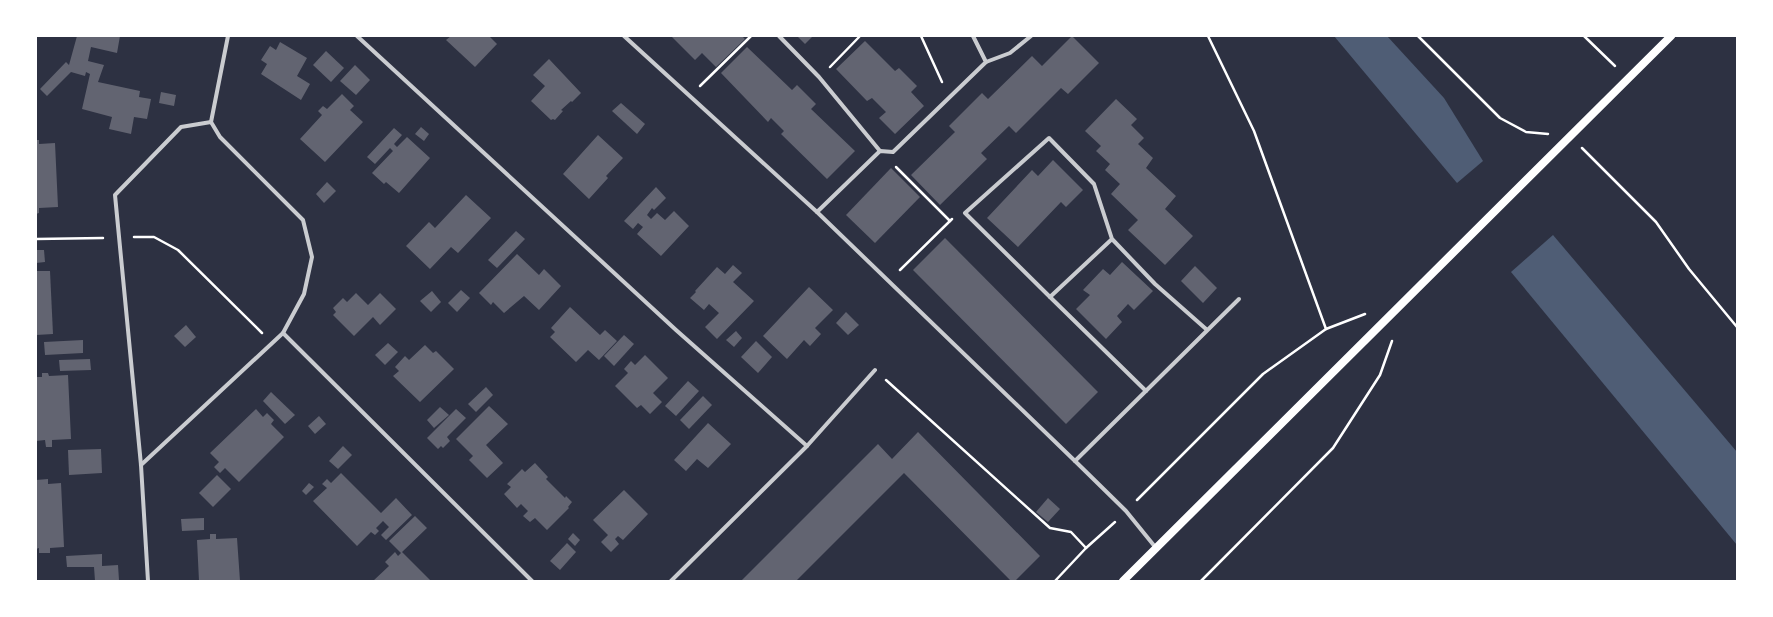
<svg xmlns="http://www.w3.org/2000/svg" width="1773" height="617" font-family="'Noto Serif',serif">
  <style>
    .water { fill: #4f5d75 }
    .building { fill: #626471 }
    .lines { fill: none; stroke-linecap: round; stroke-linejoin: round }
    .path { stroke: #fff; stroke-width: 2.5 }
    .minor { stroke: #caccd0; stroke-width: 4 }
    .secondary { stroke: #fff; stroke-width: 8 }
  </style>
  <rect width="100%" height="100%" fill="#2d3142"/>
  <g class="water">
    <polygon points="1334,36 1387,36 1444,98 1483,161 1457,183"/>
    <polygon points="1553,235 1737,452 1737,545 1511,272"/>
  </g>
  <g class="building">
    <polygon points="77,36 120,36 117,53 91,47 88,61 104,65 98,82 140,91 139,97 151,99 147,119 134,117 131,134 109,129 112,117 82,109 90,74 86,72 85,76 71,72 47,96 40,89 66,62 69,65"/>
    <polygon points="451,36 489,36 497,44 475,67 446,40"/>
    <polygon points="671,36 742,36 745,39 716,67 702,53 695,60"/>
    <polygon points="797,36 813,36 805,44"/>
    <polygon points="1072,36 1099,63 1068,94 1061,88 1016,133 1009,126 981,153 987,159 940,205 911,175 955,132 949,126 982,93 988,99 1032,56 1042,66"/>
    <polygon points="865,41 895,71 899,68 917,86 911,92 924,106 895,134 879,118 886,112 872,98 867,101 836,69"/>
    <polygon points="280,42 307,58 297,76 310,84 301,100 261,74 267,64 261,60 270,46 276,50"/>
    <polygon points="747,47 792,90 797,85 816,104 811,109 855,151 827,179 781,134 784,131 771,118 768,122 721,73"/>
    <polygon points="326,51 344,68 331,82 313,65"/>
    <polygon points="549,59 581,93 572,102 571,101 561,110 563,111 555,120 553,119 551,120 531,101 545,86 533,75"/>
    <polygon points="355,65 370,80 356,95 340,81"/>
    <polygon points="161,92 176,95 174,106 159,103"/>
    <polygon points="342,94 354,106 350,110 363,122 325,162 300,139 322,115 318,111 323,106 327,109"/>
    <polygon points="1116,99 1137,119 1131,125 1144,138 1138,144 1153,158 1146,168 1176,196 1165,209 1193,236 1165,265 1128,230 1138,220 1111,194 1120,184 1105,170 1110,164 1096,151 1101,146 1085,131"/>
    <polygon points="621,103 645,124 637,134 612,111"/>
    <polygon points="421,127 429,134 424,141 415,134"/>
    <polygon points="394,128 402,135 394,144 397,147 407,137 430,158 399,193 386,182 384,184 372,173 393,151 390,148 375,164 367,157"/>
    <polygon points="598,135 623,158 606,176 608,178 589,199 563,174"/>
    <polygon points="36,140 39,140 39,144 55,143 58,207 39,208 39,213 36,214"/>
    <polygon points="1053,160 1083,190 1066,207 1061,202 1018,247 987,218 1032,170 1038,176"/>
    <polygon points="891,168 920,197 875,243 846,215"/>
    <polygon points="327,182 336,191 324,203 316,194"/>
    <polygon points="656,187 666,198 654,210 652,208 647,215 651,219 657,213 665,220 674,211 689,226 661,256 637,234 643,227 638,223 633,229 624,221"/>
    <polygon points="466,195 491,218 458,253 451,247 430,269 406,246 429,222 435,228"/>
    <polygon points="516,231 525,239 497,268 488,260"/>
    <polygon points="945,238 1098,392 1066,424 913,270"/>
    <polygon points="36,250 44,250 45,262 36,263"/>
    <polygon points="517,254 539,275 544,269 561,286 539,310 524,296 504,313 493,302 491,305 479,293"/>
    <polygon points="1122,262 1153,291 1134,310 1128,304 1117,316 1122,322 1106,339 1076,309 1090,295 1083,290 1103,269 1110,275"/>
    <polygon points="733,265 742,273 733,282 754,301 717,339 705,327 719,313 709,304 704,310 690,298 696,292 695,291 717,267 725,274"/>
    <polygon points="1195,266 1217,288 1203,303 1181,281"/>
    <polygon points="36,271 50,271 53,334 36,335"/>
    <polygon points="809,287 833,310 815,328 821,334 810,346 804,340 787,359 763,336"/>
    <polygon points="461,290 470,298 457,312 448,303"/>
    <polygon points="432,291 441,302 431,312 420,301"/>
    <polygon points="356,293 368,305 380,293 396,309 380,325 373,317 354,336 333,315 336,312 333,308 343,298 347,302"/>
    <polygon points="570,307 600,335 605,330 617,341 599,360 588,350 576,362 550,337 555,332 551,328"/>
    <polygon points="846,312 859,325 848,335 836,323"/>
    <polygon points="186,325 196,337 185,347 174,336"/>
    <polygon points="736,331 742,338 734,347 726,340"/>
    <polygon points="624,335 634,344 614,366 604,356"/>
    <polygon points="83,340 83,353 45,355 44,342"/>
    <polygon points="756,341 772,357 758,373 741,357"/>
    <polygon points="388,343 398,352 385,365 375,355"/>
    <polygon points="425,345 433,353 436,351 454,369 420,402 393,376 399,371 395,367 405,356 409,360"/>
    <polygon points="645,355 668,378 653,393 662,402 650,414 641,405 637,408 615,386 628,373 624,369 631,361 635,365"/>
    <polygon points="90,359 91,370 60,371 59,360"/>
    <polygon points="42,373 48,373 49,376 68,375 71,439 52,440 52,447 46,447 45,440 36,441 36,377 42,377"/>
    <polygon points="688,381 699,391 676,416 665,406"/>
    <polygon points="486,387 493,395 476,412 468,404"/>
    <polygon points="271,392 295,415 285,424 263,401"/>
    <polygon points="703,396 712,405 689,429 680,420"/>
    <polygon points="489,406 508,424 486,445 503,463 487,478 469,460 473,456 456,439"/>
    <polygon points="440,407 449,415 434,428 427,420"/>
    <polygon points="256,409 263,417 267,413 274,420 271,424 284,437 239,482 225,468 220,473 214,467 219,462 210,453"/>
    <polygon points="456,409 466,418 447,437 450,441 443,448 441,446 438,449 427,438"/>
    <polygon points="319,416 326,424 315,434 308,426"/>
    <polygon points="708,423 731,444 708,468 697,459 686,471 674,460"/>
    <polygon points="918,432 1040,556 1015,581 1011,581 904,473 796,581 741,581 878,444 892,459"/>
    <polygon points="343,446 352,455 338,469 329,461"/>
    <polygon points="101,449 102,473 69,475 68,450"/>
    <polygon points="535,463 548,477 546,479 565,498 566,496 572,502 568,507 569,508 547,530 535,518 530,522 523,516 528,511 521,504 517,508 504,494 511,487 507,484 522,469 525,472"/>
    <polygon points="341,473 381,513 396,498 412,515 386,540 381,535 389,527 383,521 376,528 379,531 375,535 371,532 357,546 313,501 327,488 322,484 327,479 331,483"/>
    <polygon points="217,475 231,489 213,507 199,493"/>
    <polygon points="48,479 48,484 61,483 64,547 50,548 50,553 39,553 39,548 36,549 36,480"/>
    <polygon points="309,483 314,487 306,495 302,491"/>
    <polygon points="624,490 648,514 623,540 618,536 615,539 619,544 611,552 601,542 608,535 593,520"/>
    <polygon points="1048,498 1060,509 1048,522 1036,512"/>
    <polygon points="415,516 427,528 402,552 431,581 373,581 389,566 385,562 395,552 398,556 401,553 389,541"/>
    <polygon points="204,518 204,530 182,531 181,519"/>
    <polygon points="573,533 580,540 575,546 568,539"/>
    <polygon points="210,534 216,534 216,539 237,538 240,581 199,581 197,540 210,539"/>
    <polygon points="567,543 576,552 560,570 550,561"/>
    <polygon points="102,554 102,566 118,565 119,580 95,581 94,567 67,567 66,556"/>
  </g>
  <g class="lines">
    <g class="path">
      <polyline points="921,36 942,82"/>
      <polyline points="1208,36 1254,131 1326,329"/>
      <polyline points="1418,36 1500,118 1526,132 1548,134"/>
      <polyline points="1584,36 1615,66"/>
      <polyline points="830,67 860,36"/>
      <polyline points="700,86 751,36"/>
      <polyline points="1582,148 1656,222 1689,269 1737,327"/>
      <polyline points="896,167 950,221"/>
      <polyline points="134,237 154,237 178,250 262,333"/>
      <polyline points="36,239 103,238"/>
      <polyline points="900,270 952,219"/>
      <polyline points="886,380 1050,528 1071,532 1086,548"/>
      <polyline points="1137,500 1263,374 1326,329 1365,314"/>
      <polyline points="1055,581 1086,548 1115,522"/>
      <polyline points="1201,581 1333,448 1380,375 1392,341"/>
    </g>
    <g class="minor">
      <polyline points="357,36 676,330 807,446"/>
      <polyline points="624,36 817,212 1075,461 1126,511 1156,548"/>
      <polyline points="779,36 819,77 880,151"/>
      <polyline points="986,62 1010,53 1031,36"/>
      <polyline points="817,212 880,151 893,152 986,62 973,36"/>
      <polyline points="1112,239 1050,297 965,213 1049,138 1094,184 1112,239 1155,284 1206,329"/>
      <polyline points="1050,297 1146,391"/>
      <polyline points="283,333 532,581"/>
      <polyline points="1075,461 1239,299"/>
      <polyline points="141,465 283,333 304,294 312,257 303,220 220,137 211,122 228,36"/>
      <polyline points="148,581 141,465 115,195 181,127 211,122"/>
      <polyline points="671,581 807,446 875,370"/>
    </g>
    <polyline class="secondary" points="1123,581 1671,36"/>
  </g>
  <rect width="1773" height="617" fill="none" stroke="#ffffff" stroke-width="74"/>
</svg>
